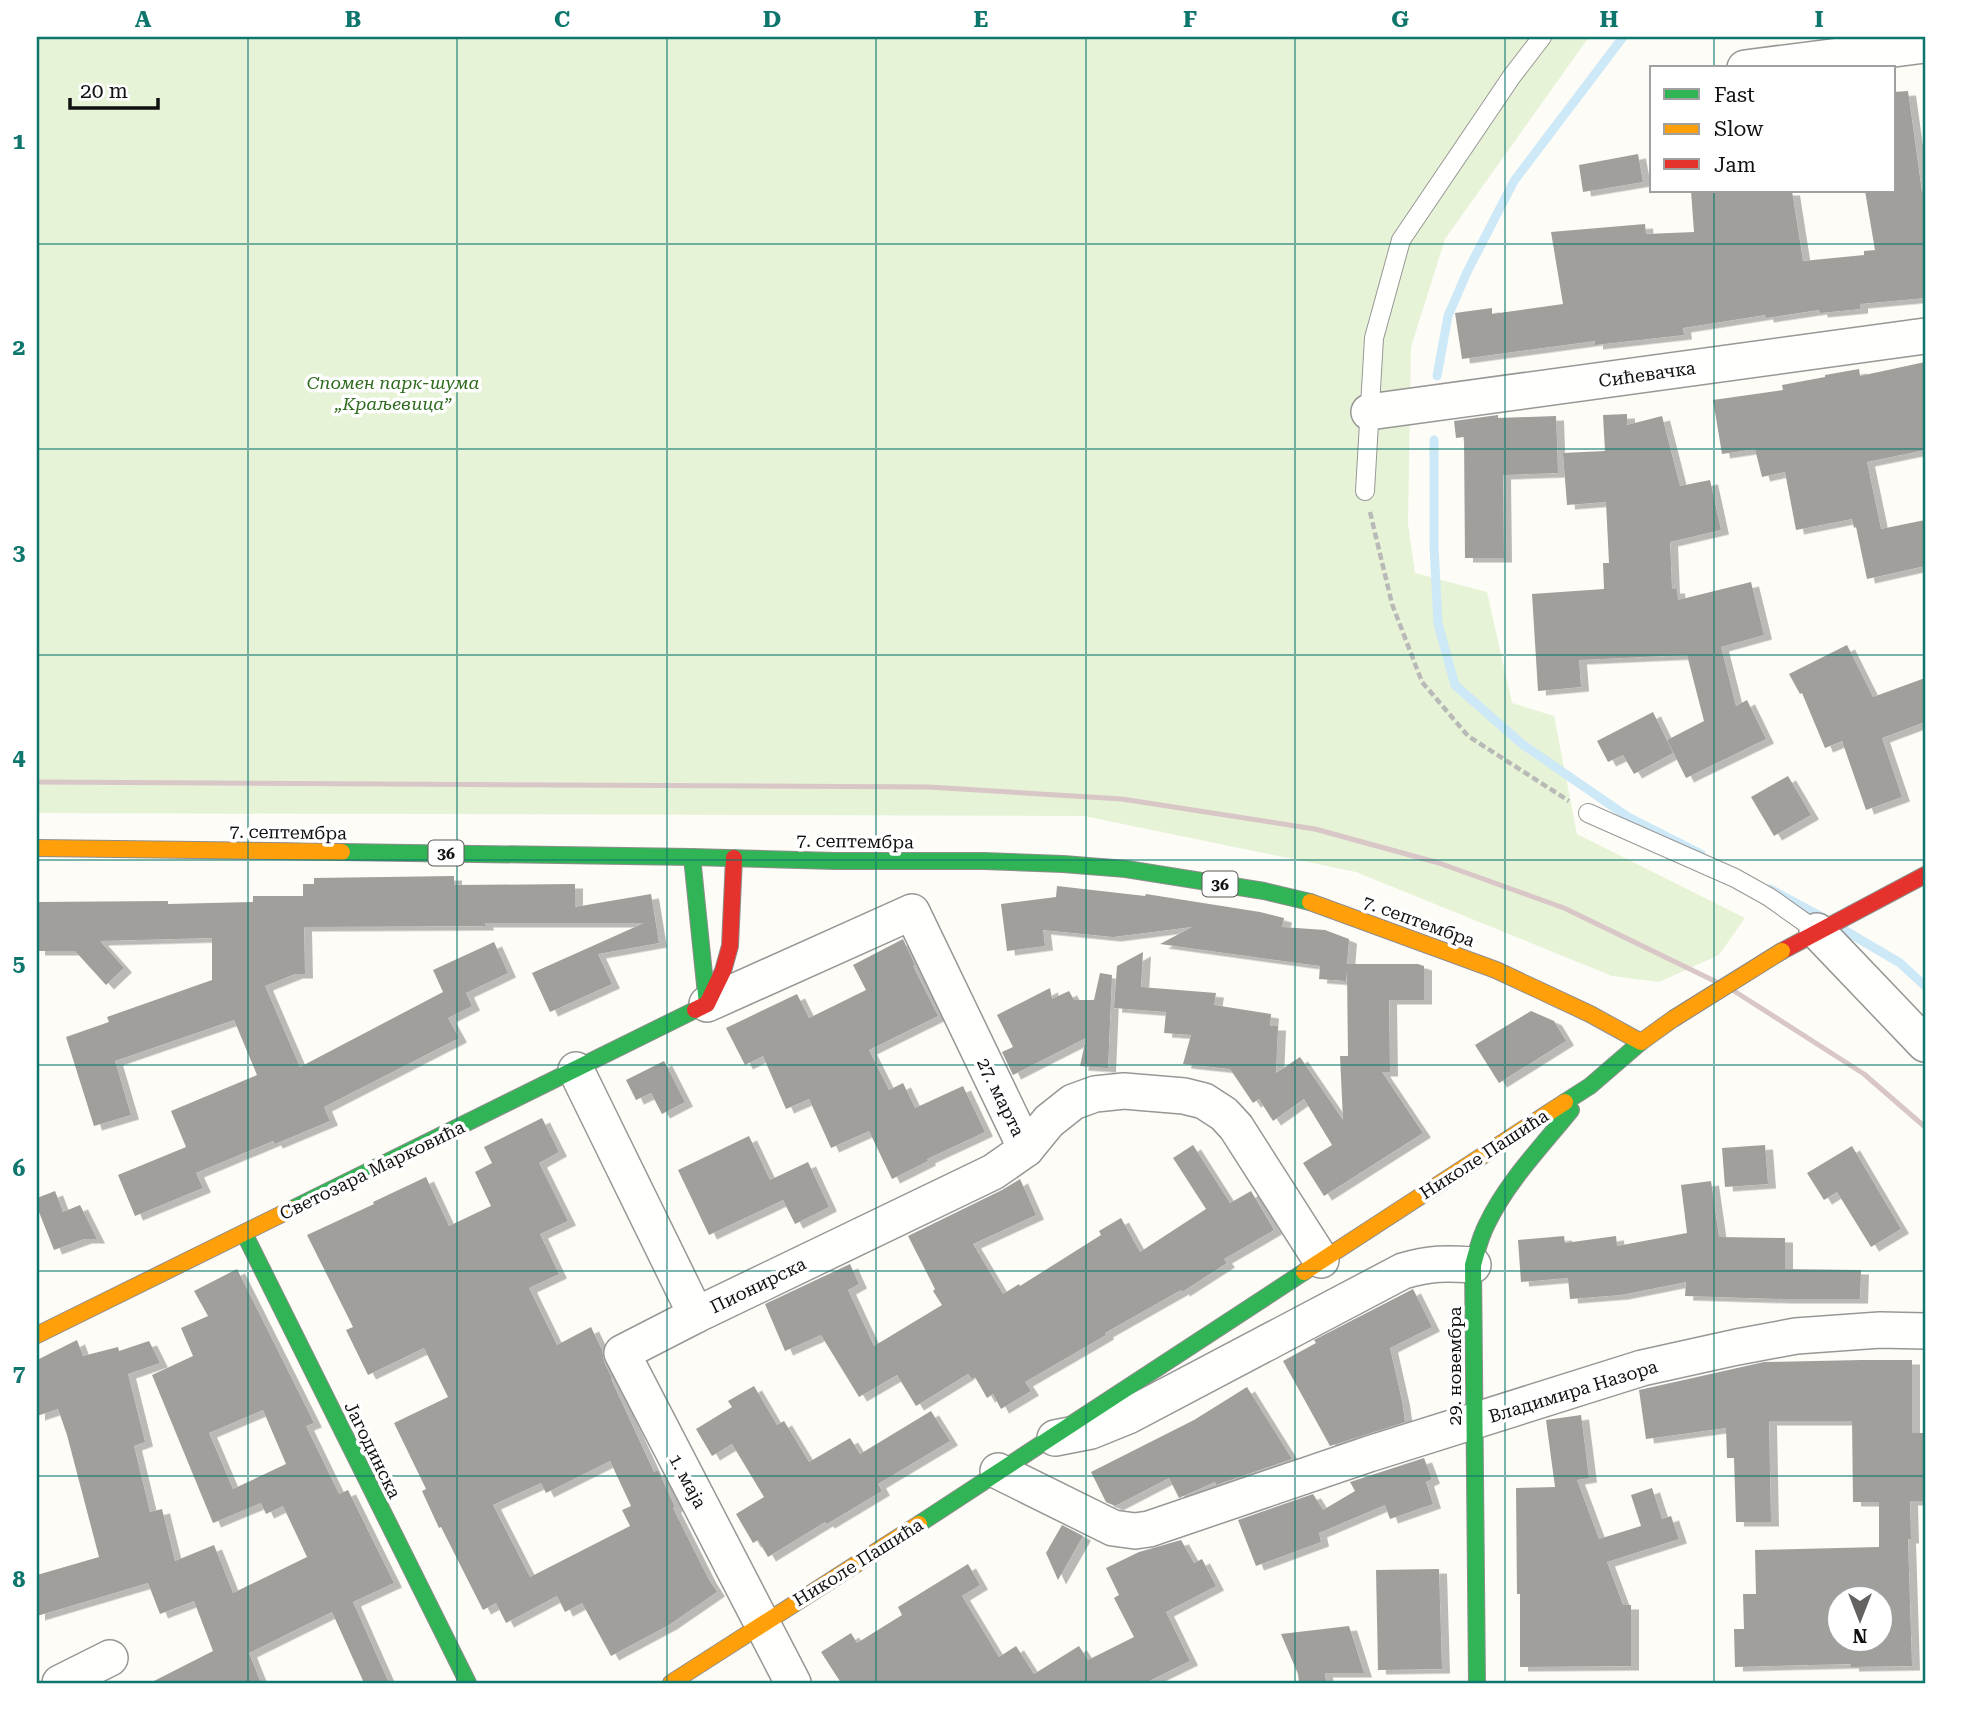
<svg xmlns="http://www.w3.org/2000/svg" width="1962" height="1720" font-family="'Roboto Serif',serif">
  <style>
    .green { fill: #e7f3d7 }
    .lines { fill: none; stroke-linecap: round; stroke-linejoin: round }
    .stream { stroke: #cde8f7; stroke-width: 9 }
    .building { fill: #a19f9c; fill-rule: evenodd; filter: url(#shadow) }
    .lane-casing { stroke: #979795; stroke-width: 20 }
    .street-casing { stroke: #979795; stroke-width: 38 }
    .fast-casing { stroke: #8e8d8b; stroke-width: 18 }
    .slow-casing { stroke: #8e8d8b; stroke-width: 18 }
    .jam-casing { stroke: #8e8d8b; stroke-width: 18 }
    .path { stroke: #b9b9b8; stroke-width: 4.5; stroke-dasharray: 7 3.5; stroke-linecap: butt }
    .lane { stroke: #fffffe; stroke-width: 18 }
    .street { stroke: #fffffe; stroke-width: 35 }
    .fast { stroke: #30b455; stroke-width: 16 }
    .slow { stroke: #ff9f0a; stroke-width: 16 }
    .jam { stroke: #e5322d; stroke-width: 16 }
    .rail { stroke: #d9c6c7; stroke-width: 5 }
    .slow-bridge-casing { stroke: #858482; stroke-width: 18; stroke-linecap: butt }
    .slow-bridge { stroke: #ff9f0a; stroke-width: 16 }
    .grid { fill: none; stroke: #0f766e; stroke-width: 2; stroke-opacity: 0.55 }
    .labels { text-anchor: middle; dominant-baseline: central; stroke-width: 7; stroke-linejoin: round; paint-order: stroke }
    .shield { fill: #fff; stroke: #585858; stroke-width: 2 }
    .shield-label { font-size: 16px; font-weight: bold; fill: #111 }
    .street-label { font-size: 18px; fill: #111; stroke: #fff }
    .park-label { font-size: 18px; font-style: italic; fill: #2f6b1f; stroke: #fff }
    .neatline { fill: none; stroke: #0f766e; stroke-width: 2.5 }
    .grid-label { font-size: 23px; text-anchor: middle; font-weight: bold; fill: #0f766e }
  </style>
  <defs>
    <filter id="shadow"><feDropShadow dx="8" dy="4.5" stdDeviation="0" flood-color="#0004"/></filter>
  </defs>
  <rect width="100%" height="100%" fill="#fdfcf7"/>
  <polygon class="green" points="37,37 1589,37 1445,239 1411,347 1408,524 1415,573 1487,592 1512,703 1554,716 1577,834 1745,918 1719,955 1659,982 1612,976 1356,872 1084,816 37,813"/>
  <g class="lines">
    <g class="stream">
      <polyline points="1437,376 1448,316 1467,272 1514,181 1623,37"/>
      <polyline points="1434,440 1434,546 1438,624 1455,685 1522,744 1628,817 1701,854"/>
      <polyline points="1770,889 1822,917"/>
      <polyline points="1844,930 1900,963 1925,986"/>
    </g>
  </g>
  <g class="building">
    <polygon points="1908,91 1922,192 1925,192 1925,298 1860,304 1860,309 1820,313 1819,310 1766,318 1765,315 1683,328 1684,335 1595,345 1595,341 1462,359 1455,313 1492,308 1492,314 1563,304 1551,232 1645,224 1646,234 1694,232 1691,191 1792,191 1803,261 1864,255 1864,251 1875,250 1865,191 1894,191 1894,92"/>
    <polygon points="1638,154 1643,182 1583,192 1579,165"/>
    <polygon points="1925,362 1925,450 1867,462 1881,529 1925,520 1925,566 1867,579 1856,527 1854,528 1852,519 1796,530 1785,472 1762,477 1755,449 1722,454 1713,400 1783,390 1782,385 1825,377 1825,375 1859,369 1860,376"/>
    <polygon points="1627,414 1627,425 1662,416 1680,486 1710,480 1721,530 1670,542 1672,589 1677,589 1678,600 1751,582 1764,635 1721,647 1736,706 1747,700 1766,739 1686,778 1667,740 1704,721 1687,655 1579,660 1581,687 1538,691 1532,594 1604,589 1603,563 1609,563 1606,502 1567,505 1563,453 1605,451 1603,415"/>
    <polygon points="1498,415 1498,418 1556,416 1558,473 1503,475 1504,558 1465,558 1464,437 1456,438 1454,421"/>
    <polygon points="1847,645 1873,697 1925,678 1925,722 1882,738 1902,797 1866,810 1842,741 1825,748 1802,693 1800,694 1789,674"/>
    <polygon points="1653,712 1673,753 1634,774 1623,755 1608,762 1597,741"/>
    <polygon points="1788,776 1811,815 1774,836 1751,797"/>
    <polygon points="454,876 454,885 575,884 575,907 651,894 659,943 598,954 612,984 550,1012 532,973 644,923 485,923 486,926 304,927 305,974 295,974 265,986 300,1067 443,992 433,970 494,942 508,973 466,993 472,1006 448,1018 459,1038 324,1107 330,1121 275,1144 273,1141 196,1173 203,1188 135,1216 118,1175 186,1147 171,1111 257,1075 234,1020 115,1061 131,1115 94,1126 66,1037 109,1022 107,1017 212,980 212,938 100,941 124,968 106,985 75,951 37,951 37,902 168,901 168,904 253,902 253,896 303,896 303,884 314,884 314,878"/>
    <polygon points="1057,886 1145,896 1146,894 1260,912 1284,918 1282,927 1325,930 1349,939 1347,964 1418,964 1424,966 1424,1000 1389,1000 1390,1072 1382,1072 1423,1133 1324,1196 1303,1163 1332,1145 1304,1099 1273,1121 1259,1099 1253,1103 1230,1069 1183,1064 1191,1035 1164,1033 1166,1012 1114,1008 1117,966 1143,952 1141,987 1216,993 1214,1005 1271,1014 1270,1026 1278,1026 1276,1073 1300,1057 1343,1120 1340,1056 1348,1056 1347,971 1346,981 1319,979 1320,966 1160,944 1192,927 1113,937 1043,930 1045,946 1007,951 1001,904 1056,897"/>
    <polygon points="903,939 915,965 913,966 938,1016 869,1050 889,1090 903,1083 915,1108 963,1086 985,1132 927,1159 928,1161 892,1179 869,1131 831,1148 809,1099 786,1109 763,1056 745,1065 726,1028 797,994 809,1018 866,990 853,965"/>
    <polygon points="1100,973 1112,975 1108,1068 1080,1066 1086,1038 1013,1075 1002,1052 1013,1047 997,1015 1050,988 1052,999 1069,991 1074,1000 1094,1000"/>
    <polygon points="1531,1011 1554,1021 1566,1041 1499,1083 1475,1045"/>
    <polygon points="664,1061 685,1102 662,1114 651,1093 636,1100 626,1080"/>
    <path d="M542 1118 559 1152 539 1163 568 1221 540 1234 559 1274 529 1288 557 1345 591 1327 602 1350 604 1362 612 1378 611 1379 654 1472 658 1470 675 1507 673 1508 708 1578 717 1592 669 1625 611 1656 582 1603 565 1612 557 1596 506 1623 496 1603 483 1610 441 1527 439 1528 422 1491 426 1489 394 1423 448 1397 424 1348 368 1375 346 1330 353 1327 307 1235 374 1204 373 1202 426 1177 449 1226 491 1206 475 1172 492 1163 484 1147ZM610 1461 631 1506 622 1510 630 1526 530 1577 493 1505 541 1483 546 1493Z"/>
    <polygon points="749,1136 770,1180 808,1162 829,1207 795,1224 783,1200 709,1235 678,1170"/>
    <polygon points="1193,1145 1230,1203 1251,1191 1274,1230 1224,1259 1227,1263 1182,1292 1181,1290 1105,1333 1106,1335 1025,1382 1031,1391 1001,1409 993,1394 987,1398 975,1377 972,1379 968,1374 916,1406 897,1375 859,1397 821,1335 785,1351 765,1304 850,1264 859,1284 848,1290 874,1346 942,1305 933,1291 935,1289 908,1236 1002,1190 1020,1179 1036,1215 973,1244 1003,1294 1019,1284 1020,1286 1101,1235 1099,1231 1121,1218 1140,1252 1206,1209 1173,1158"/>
    <polygon points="1765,1145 1768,1184 1725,1187 1722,1148"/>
    <polygon points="1852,1146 1901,1229 1871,1247 1837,1192 1824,1200 1807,1173"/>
    <polygon points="1711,1181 1719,1237 1785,1238 1785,1269 1861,1270 1860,1299 1784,1299 1685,1296 1686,1282 1621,1295 1570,1299 1568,1278 1521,1282 1518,1240 1564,1236 1565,1243 1616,1236 1617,1246 1687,1233 1681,1185"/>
    <polygon points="55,1191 63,1212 80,1205 97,1239 84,1239 54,1250 37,1207 37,1198"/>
    <path d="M237 1269 314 1423 306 1426 339 1494 348 1490 394 1583 353 1602 389 1683H364L332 1612 249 1653 261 1683H150L213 1651 194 1601 160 1614 148 1583 37 1616V1575L99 1557 67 1435 58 1409 37 1416V1360L77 1340 83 1356 118 1347 119 1351 149 1341 160 1363 128 1374 145 1442 134 1446 150 1512 162 1509 175 1561 214 1545 233 1593 307 1557 283 1506 266 1514 261 1503 213 1523 152 1375 193 1356 181 1328 208 1316 194 1291ZM263 1410 286 1464 233 1489 209 1433Z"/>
    <polygon points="1413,1289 1432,1327 1390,1348 1402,1401 1405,1422 1330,1446 1283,1361 1316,1343 1314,1340"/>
    <path d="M1861 1360H1912V1433H1925V1501H1910L1911 1539H1908L1912 1666 1851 1667V1664L1735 1667 1734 1629H1744L1743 1594H1756L1755 1550 1879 1547V1502H1853L1852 1421H1769L1771 1522H1736L1734 1458H1727L1726 1428 1646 1439 1639 1390 1764 1362ZM1839 1598H1881V1640H1839Z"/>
    <polygon points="754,1386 777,1425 784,1421 809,1462 850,1438 860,1454 931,1411 950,1441 878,1484 882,1491 827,1524 825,1522 768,1557 758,1540 753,1543 736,1514 764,1497 732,1444 712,1456 696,1429 732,1407 728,1401"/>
    <polygon points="1247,1387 1292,1459 1216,1485 1215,1482 1179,1498 1169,1478 1115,1506 1106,1502 1091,1472 1194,1420"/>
    <polygon points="1581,1415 1589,1478 1577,1480 1599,1539 1641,1526 1631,1495 1652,1488 1662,1519 1671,1516 1679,1539 1607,1562 1623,1605 1631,1605 1631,1666 1520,1667 1520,1594 1517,1594 1516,1488 1555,1487 1546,1420"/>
    <polygon points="1424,1458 1432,1479 1426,1482 1433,1504 1390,1519 1385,1505 1319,1533 1321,1542 1256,1566 1238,1520 1313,1494 1323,1510 1355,1491 1350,1482"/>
    <polygon points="1062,1525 1083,1536 1058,1580 1046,1553"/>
    <polygon points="1181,1540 1194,1563 1202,1559 1216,1586 1166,1612 1190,1661 1145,1683 841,1683 821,1652 851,1633 857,1643 902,1615 898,1607 968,1564 980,1585 962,1596 999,1657 1016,1646 1034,1674 1079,1646 1088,1660 1134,1637 1114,1598 1119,1595 1106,1568 1139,1552"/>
    <polygon points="1439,1569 1442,1669 1378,1670 1376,1570"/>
    <polygon points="1349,1626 1364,1673 1325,1673 1326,1683 1299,1683 1298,1674 1281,1634"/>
  </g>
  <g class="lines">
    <defs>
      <g id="lane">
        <polyline points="1365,491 1374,338 1401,240 1512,76 1542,37"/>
        <polyline points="1588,813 1735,878 1769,897 1817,931"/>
      </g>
      <g id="street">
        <polyline points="1745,68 1925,45"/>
        <polyline points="1369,412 1925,336"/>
        <polyline points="1817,931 1925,1044"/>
        <polyline points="707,1004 912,912 1026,1149"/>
        <polyline points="576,1070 696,1315 993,1172 1026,1149 1049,1121 1073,1102 1095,1094 1124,1091 1184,1096 1204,1101 1224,1114 1236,1127 1321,1260"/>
        <polyline points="696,1315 622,1353 793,1683"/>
        <path d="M1055 1438 1091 1431 1128 1416 1403 1271C1430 1263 1446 1263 1473 1265"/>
        <polyline points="998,1471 1113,1528 1135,1531 1149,1529 1369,1454 1642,1368 1737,1347 1796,1336 1880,1330 1925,1331"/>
        <polyline points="60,1683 110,1658"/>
      </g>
      <g id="fast">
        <polyline points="342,852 692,857 835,861 983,861 1063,864 1126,869 1264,891 1310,902"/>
        <polyline points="692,857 707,1004"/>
        <polyline points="1565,1102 1590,1086 1641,1042"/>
        <polyline points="292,1209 695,1010"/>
        <polyline points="244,1233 468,1683"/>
        <polyline points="919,1524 1304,1272"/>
        <path d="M1477 1683 1473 1265C1477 1251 1480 1237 1487 1224 1507 1182 1542 1146 1571 1110"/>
      </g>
      <g id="slow">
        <polyline points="37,848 342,852"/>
        <polyline points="1310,902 1496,970 1590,1014 1641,1042 1673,1019"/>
        <polyline points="1304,1272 1565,1102"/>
        <polyline points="37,1335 292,1209"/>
        <polyline points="671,1683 919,1524"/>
      </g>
      <g id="jam">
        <polyline points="1782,951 1925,875"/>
        <polyline points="695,1010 707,1004 723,971 730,946 734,858"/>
      </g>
    </defs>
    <use href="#lane" class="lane-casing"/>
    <use href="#street" class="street-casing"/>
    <use href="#fast" class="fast-casing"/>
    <use href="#slow" class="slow-casing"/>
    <use href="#jam" class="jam-casing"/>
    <polyline class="path" points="1370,512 1392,604 1422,682 1468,736 1569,801"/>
    <use href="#lane" class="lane"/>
    <use href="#street" class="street"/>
    <use href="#fast" class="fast"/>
    <use href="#slow" class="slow"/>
    <use href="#jam" class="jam"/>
    <polyline class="rail" points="37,782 928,787 1122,799 1315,829 1439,863 1564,908 1731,989 1864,1074 1925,1127"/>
    <defs>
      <polyline id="slow-bridge" points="1673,1019 1782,951"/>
    </defs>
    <use href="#slow-bridge" class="slow-bridge-casing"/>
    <use href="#slow-bridge" class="slow-bridge"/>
  </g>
  <path class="grid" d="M248 37V1683M457 37V1683M667 37V1683M876 37V1683M1086 37V1683M1295 37V1683M1505 37V1683M1714 37V68M1714 191V1683M37 244H1925M37 449H1925M37 655H1925M37 860H1925M37 1065H1925M37 1271H1925M37 1476H1925"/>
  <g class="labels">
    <g class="shield">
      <rect x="428.5" y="840.5" width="35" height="25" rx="5"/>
      <rect x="1202.5" y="871.5" width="35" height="25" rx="5"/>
    </g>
    <g class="shield-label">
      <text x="446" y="853">36</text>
      <text x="1220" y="884">36</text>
    </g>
    <g class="street-label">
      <text transform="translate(1647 374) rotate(-8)">Сићевачка</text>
      <text transform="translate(288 832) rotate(1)">7. септембра</text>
      <text transform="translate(855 841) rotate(1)">7. септембра</text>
      <text transform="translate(1419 921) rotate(20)">7. септембра</text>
      <text transform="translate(1001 1097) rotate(64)">27. марта</text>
      <text transform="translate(1484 1154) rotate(-33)">Николе Пашића</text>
      <text transform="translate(372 1170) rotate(-26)">Светозара Марковића</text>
      <text transform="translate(758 1285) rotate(-26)">Пионирска</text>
      <text transform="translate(1454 1366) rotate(-90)">29. новембра</text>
      <text transform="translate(1573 1391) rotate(-17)">Владимира Назора</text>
      <text transform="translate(373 1450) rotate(64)">Јагодинска</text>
      <text transform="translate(688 1481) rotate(62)">1. маја</text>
      <text transform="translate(858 1562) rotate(-32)">Николе Пашића</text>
    </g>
    <g class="park-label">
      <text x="393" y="382">Спомен парк-шума<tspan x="393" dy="21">„Краљевица”</tspan></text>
    </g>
  </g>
  <rect width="1962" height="1720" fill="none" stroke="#ffffff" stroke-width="77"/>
  <rect x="1650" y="66" width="245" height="126" fill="#ffffff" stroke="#a0a0a0" stroke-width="2"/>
  <rect x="1664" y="89" width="35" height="10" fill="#30b455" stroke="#a0a0a0" stroke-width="2"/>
  <text x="1714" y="102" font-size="21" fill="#111111">Fast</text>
  <rect x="1664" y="124" width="35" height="10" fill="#ff9f0a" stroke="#a0a0a0" stroke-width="2"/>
  <text x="1714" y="136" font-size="21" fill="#111111">Slow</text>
  <rect x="1664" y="159" width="35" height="10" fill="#e5322d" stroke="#a0a0a0" stroke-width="2"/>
  <text x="1714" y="172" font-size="21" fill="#111111">Jam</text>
  <g transform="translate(1860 1619) rotate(180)"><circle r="33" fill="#ffffff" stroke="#a0a0a0" stroke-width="2"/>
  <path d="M0-5L12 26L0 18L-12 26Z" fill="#646362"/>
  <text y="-10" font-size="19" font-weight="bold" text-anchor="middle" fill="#111111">N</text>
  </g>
  <path d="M70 98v10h88v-10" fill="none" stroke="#111111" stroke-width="3.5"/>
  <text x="80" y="98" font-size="21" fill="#111111" stroke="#ffffff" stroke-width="5" paint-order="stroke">20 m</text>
  <rect x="38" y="38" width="1886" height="1644" class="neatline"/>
  <g class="grid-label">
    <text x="143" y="27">A</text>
    <text x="353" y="27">B</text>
    <text x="562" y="27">C</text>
    <text x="772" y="27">D</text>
    <text x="981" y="27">E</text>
    <text x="1190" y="27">F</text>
    <text x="1400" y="27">G</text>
    <text x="1609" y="27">H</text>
    <text x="1819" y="27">I</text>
    <text x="19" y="149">1</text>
    <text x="19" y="355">2</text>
    <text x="19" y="560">3</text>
    <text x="19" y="765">4</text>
    <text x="19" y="971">5</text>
    <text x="19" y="1176">6</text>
    <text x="19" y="1381">7</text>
    <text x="19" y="1587">8</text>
  </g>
</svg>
